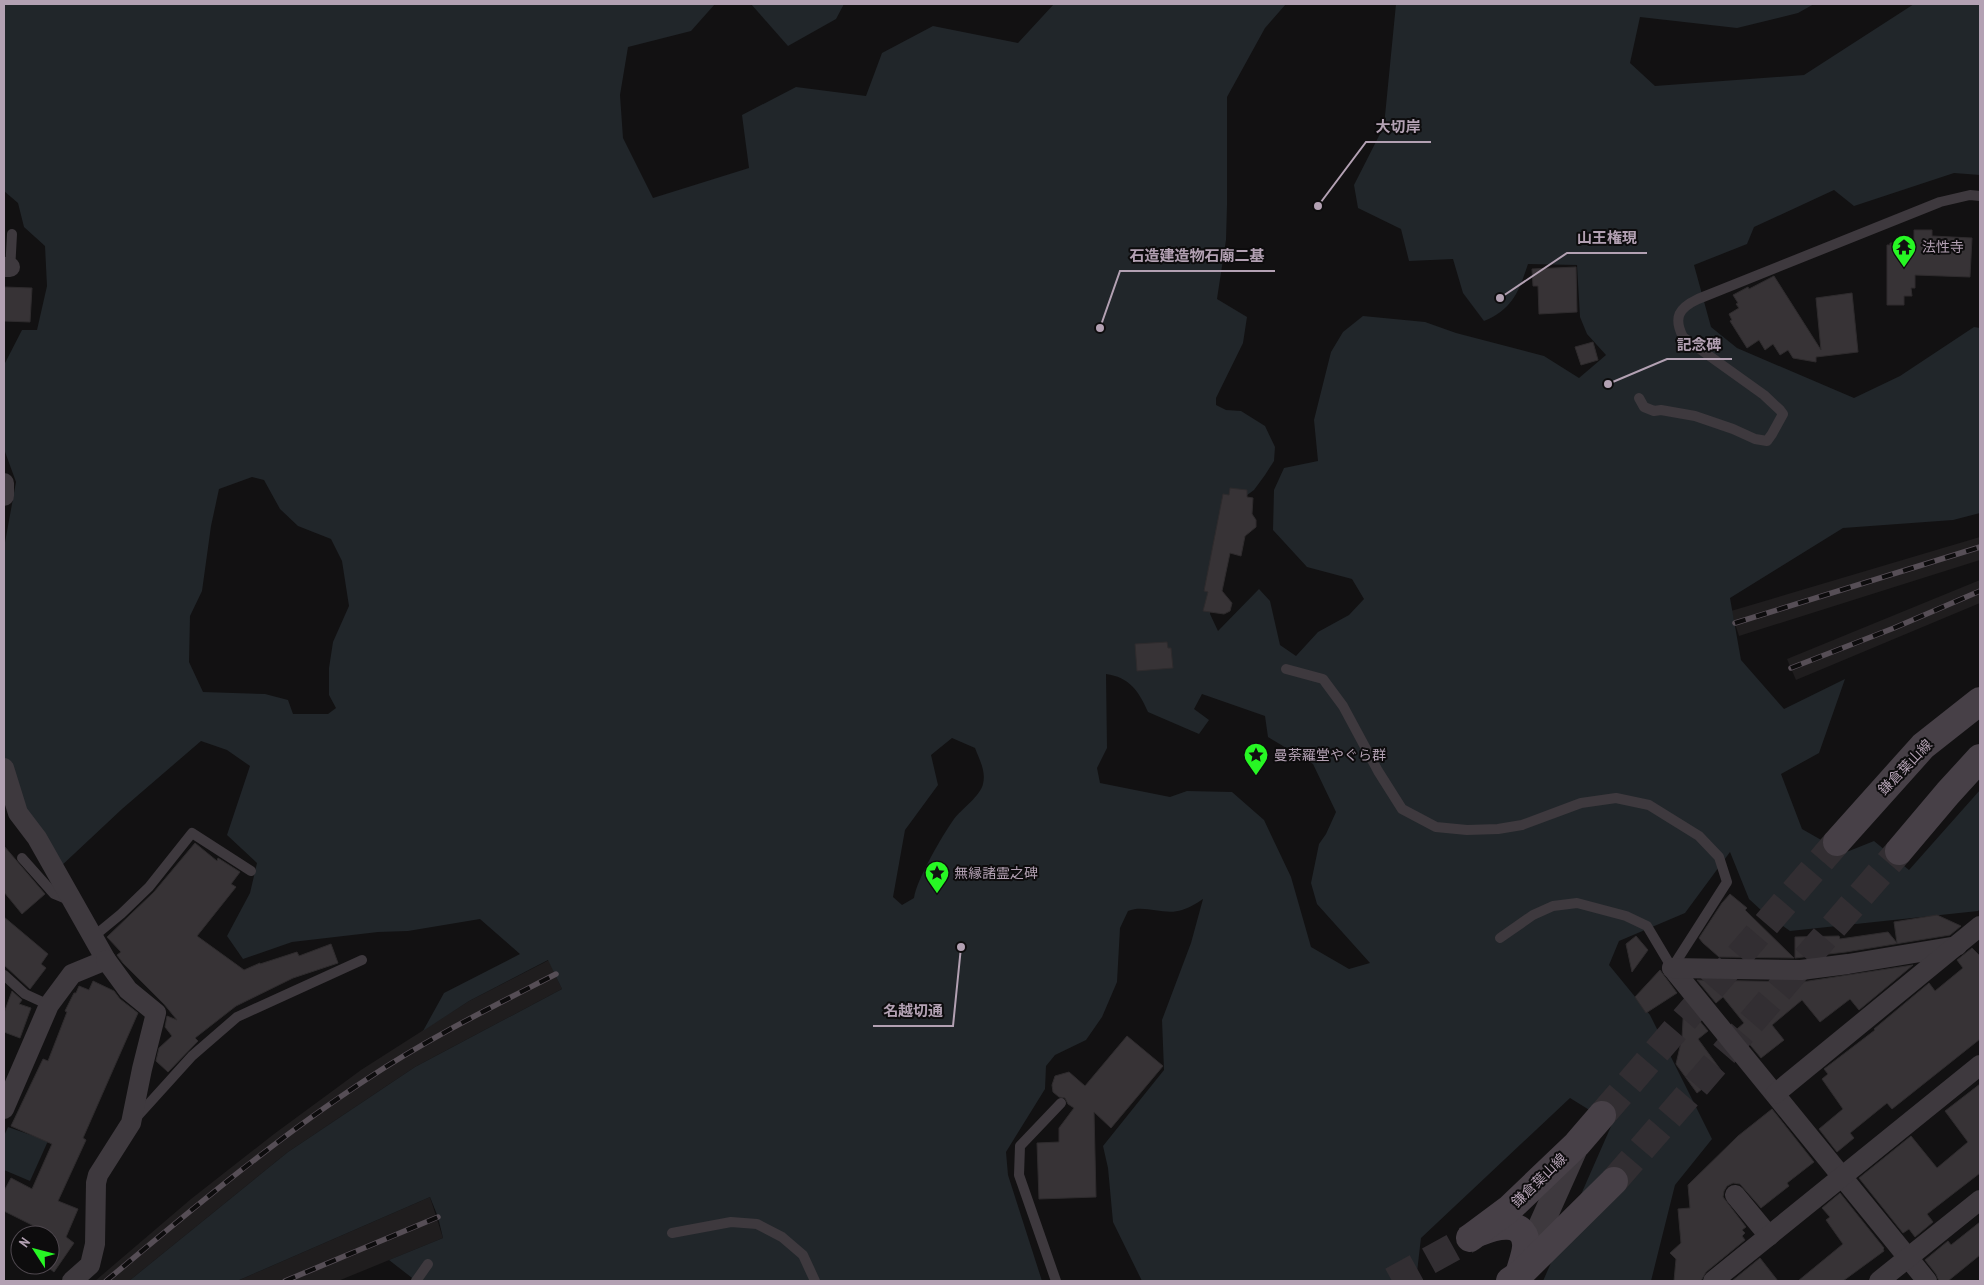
<svg xmlns="http://www.w3.org/2000/svg" width="1984" height="1285" font-family="'PT Sans Narrow','Noto Sans JP',sans-serif">
  <style>
    .built { fill: #1f1d1e }
    .green { fill: #21262a; fill-rule: evenodd }
    .building { fill: #373336; stroke: #2e2b2d }
    .lines { fill: none; stroke-linecap: round; stroke-linejoin: round }
    .secondary-tunnel { stroke: #322e32; stroke-width: 28; stroke-dasharray: 28 14; stroke-linecap: butt }
    .service { stroke: #3e393e; stroke-width: 10 }
    .minor { stroke: #3e393e; stroke-width: 20 }
    .tertiary { stroke: #3e393e; stroke-width: 25 }
    .secondary { stroke: #474047; stroke-width: 28 }
    .rail-casing { stroke: #564e56; stroke-width: 5.5 }
    .rail { stroke: #0d0c0d; stroke-width: 4; stroke-dasharray: 11; stroke-linecap: butt }
    .labels { text-anchor: middle; dominant-baseline: central; stroke-width: 4; stroke-linejoin: round; paint-order: stroke }
    .poi-label { font-size: 14px; fill: #b3a1b3; stroke: #0d0c0d; text-anchor: start }
    .street-label { font-size: 14px; fill: #b3a1b3; stroke: #0d0c0d }
    .leader { fill: none; stroke: #b3a1b3; stroke-width: 2 }
    .callout-dot { fill: #b3a1b3; stroke: #0d0c0d; stroke-width: 2 }
    .callout-label { font-size: 15px; text-anchor: middle; font-weight: bold; fill: #b3a1b3; stroke: #0d0c0d; stroke-width: 4; stroke-linejoin: round; paint-order: stroke }
  </style>
  <rect width="100%" height="100%" fill="#121112"/>
  <g class="built">
    <polygon points="1980,537 1980,560 1739,636 1731,611"/>
    <polygon points="1980,580 1980,603 1796,680 1787,659"/>
    <polygon points="549,960 562,989 415,1067 288,1152 129,1281 95,1281 191,1199 274,1134 361,1070 469,1001"/>
    <polygon points="430,1197 443,1238 338,1281 237,1281"/>
  </g>
  <g class="green">
    <path d="M4 4H715L691 31 628 47 620 95 623 138 653 198 749 168 742 115 796 87 866 96 882 53 933 26 1018 43 1054 4H1286L1265 28 1227 97V205L1226 240 1217 299 1247 317 1243 343 1216 398V405L1226 410 1241 411 1265 426 1275 447 1274 461 1265 475 1254 490 1235 504 1213 583 1210 614 1218 631 1259 589 1270 601 1280 645 1296 656 1318 632 1349 615 1364 599 1352 579 1307 567 1273 530 1274 490 1284 468 1318 461 1314 420 1331 352 1343 332 1363 316 1425 322 1456 333 1544 356 1579 378 1606 355 1587 334 1580 317 1577 265 1528 264C1519 291 1513 309 1484 321L1463 293 1453 259 1409 261 1401 229 1358 208 1354 185 1384 126 1396 4H1814L1798 13 1737 28 1640 17 1630 63 1655 86 1804 75 1914 4H1980V175L1954 173 1854 206 1834 190 1754 227 1747 244 1694 265 1711 327 1737 348 1854 398 1900 376 1974 327 1980 328V513L1953 520 1843 528 1730 598 1741 660 1784 709 1845 679 1819 753 1781 774 1802 829 1844 853 1874 841 1909 870 1980 790V909L1978 911 1790 931 1762 911 1749 899 1730 852 1685 913 1619 941 1609 965 1650 1015 1712 1139 1675 1185 1651 1281H1543L1612 1124 1570 1098 1421 1238 1416 1281H1142L1113 1222 1108 1168 1103 1146 1164 1070 1162 1020 1191 943 1203 899C1197 903 1189 908 1182 910 1164 916 1145 904 1128 911L1120 928 1117 982 1102 1017 1086 1040 1055 1055 1046 1066 1045 1089 1006 1152 1008 1175 1042 1281H416L389 1260 443 1238 438 1217 430 1197 237 1281H129L288 1152 415 1067 562 989 548 960 469 1001 423 1031 444 993 520 954 480 919 408 931 378 932 292 942 243 959 227 936 250 893 257 863 227 835 250 766 227 750 201 741 122 809 59 868 29 833 4 758V548L16 482 4 449V365L22 330H37L47 286 45 246 24 227 18 203 4 191ZM252 477 264 480 280 509 298 526 331 539 342 561 349 606 333 642 329 668V695L336 708 328 714H293L288 700 265 694 203 692 189 662 190 616 202 591 211 526 219 489ZM1106 674C1129 677 1139 691 1148 712L1199 734 1209 720 1194 709 1202 694 1265 716 1268 737 1313 764 1336 812 1326 834 1319 844 1311 883 1317 904 1370 963 1349 969 1311 947 1291 877 1264 820 1232 792 1187 791 1170 797 1100 783 1097 768 1107 748ZM952 738 975 748C980 761 986 771 983 784 981 795 961 810 954 819 942 836 917 879 914 898L902 905 893 897 905 830 938 785 931 755Z"/>
    <polygon points="751,4 844,4 836,19 788,46"/>
    <polygon points="8,1127 48,1141 30,1181 4,1170 4,1136"/>
  </g>
  <g class="building">
    <polygon points="1914,230 1932,230 1932,236 1972,238 1970,277 1915,275 1915,288 1911,288 1912,296 1904,296 1904,305 1887,305 1887,245 1890,245 1890,243 1898,243 1898,239 1914,239"/>
    <polygon points="1576,267 1577,312 1539,314 1538,286 1533,286 1532,269"/>
    <polygon points="1774,276 1821,350 1816,298 1852,293 1858,352 1816,357 1816,362 1793,358 1788,350 1780,355 1773,344 1765,350 1759,340 1747,348 1730,321 1732,320 1729,314 1739,308 1736,304 1738,303 1733,295 1748,287 1749,289"/>
    <polygon points="4,287 32,288 30,322 4,321"/>
    <polygon points="1593,342 1598,360 1581,365 1575,347"/>
    <polygon points="1230,488 1247,490 1247,497 1253,498 1252,514 1256,520 1256,527 1245,536 1241,556 1230,553 1222,591 1232,603 1230,611 1224,614 1203,611 1208,592 1204,591 1223,494 1229,495"/>
    <polygon points="1167,642 1168,648 1171,648 1173,668 1137,671 1135,644"/>
    <polygon points="195,843 217,861 218,858 240,872 231,884 236,887 197,936 244,970 260,963 260,964 297,952 299,956 331,944 338,963 293,978 236,1006 195,1038 198,1041 168,1072 156,1061 159,1048 172,1036 165,1027 167,1016 177,1020 164,1004 123,963 117,955 121,952 107,937 154,892"/>
    <polygon points="4,846 45,894 22,914 4,892"/>
    <polygon points="1730,894 1747,908 1745,910 1794,958 1719,957 1703,943 1699,938 1722,903"/>
    <polygon points="1937,915 1961,926 1950,935 1846,952 1795,958 1795,937 1839,936 1840,939 1888,932 1897,943 1894,922"/>
    <polygon points="4,917 48,954 41,964 46,968 30,989 4,965"/>
    <polygon points="1636,936 1648,950 1632,972 1626,944"/>
    <polygon points="1972,948 1979,955 1980,954 1980,1039 1892,1109 1887,1103 1850,1133 1854,1138 1837,1152 1819,1129 1843,1109 1822,1079 1828,1074 1824,1069 1875,1030 1874,1029 1929,983 1935,991 1963,968 1957,960"/>
    <polygon points="1913,965 1859,1010 1850,999 1820,1022 1802,1000 1772,1025 1784,1040 1761,1058 1737,1029 1744,1023 1723,997 1716,1003 1697,980 1802,982"/>
    <polygon points="1660,970 1677,993 1646,1013 1635,997"/>
    <polygon points="93,981 114,991 120,999 138,1013 83,1138 86,1140 58,1201 78,1209 66,1237 74,1243 54,1272 45,1265 50,1265 50,1235 39,1235 42,1230 4,1211 4,1191 11,1178 32,1189 52,1144 11,1126 43,1059 48,1061 67,1012 65,1011 74,993 76,993 79,986 89,990"/>
    <polygon points="12,991 22,1000 19,1004 31,1008 20,1038 4,1032 4,1013"/>
    <polygon points="1684,1002 1708,1031 1698,1039 1723,1073 1697,1093 1676,1064 1682,1038"/>
    <polygon points="1127,1036 1163,1066 1111,1128 1094,1112 1096,1197 1039,1199 1037,1143 1059,1142 1059,1128 1074,1108 1068,1104 1065,1098 1059,1097 1053,1092 1052,1085 1055,1076 1069,1072 1085,1086"/>
    <polygon points="1980,1084 1980,1173 1927,1214 1933,1222 1915,1237 1909,1229 1903,1233 1859,1178 1911,1136 1937,1168 1968,1142 1945,1111"/>
    <polygon points="1772,1109 1814,1162 1787,1183 1789,1186 1761,1208 1740,1184 1733,1183 1727,1186 1724,1191 1723,1197 1746,1227 1742,1230 1745,1233 1742,1236 1745,1240 1706,1272 1701,1281 1674,1281 1676,1259 1670,1253 1681,1243 1678,1209 1690,1208 1688,1185 1738,1136"/>
    <polygon points="1840,1193 1884,1248 1883,1249 1884,1251 1843,1281 1798,1281 1843,1244 1826,1220 1830,1217 1822,1208"/>
    <polygon points="1980,1222 1980,1255 1948,1281 1939,1281 1936,1274 1925,1260 1948,1241 1951,1245"/>
    <polygon points="1760,1258 1778,1281 1732,1281"/>
  </g>
  <g class="lines">
    <g class="secondary-tunnel">
      <polyline points="1602,1115 1837,842"/>
      <polyline points="1614,1181 1899,851"/>
      <polyline points="1392,1281 1470,1238"/>
    </g>
    <g class="service">
      <polyline points="10,271 12,234"/>
      <path d="M1639 398 1644 407 1654 411 1661 410 1695 416 1733 429 1755 439 1767 441 1772 434 1783 414 1780 410 1764 395 1683 337C1673 317 1679 308 1698 299L1940 202 1970 195 1980 196"/>
      <polyline points="1286,669 1323,679 1343,706 1378,771 1402,809 1436,827 1467,830 1498,829 1522,825 1581,803 1616,798 1649,805 1699,836 1719,857 1727,882 1672,968 1647,926 1626,916 1577,903 1553,906 1533,915 1500,938"/>
      <polyline points="22,858 54,894 71,901"/>
      <polyline points="93,937 121,914 149,887 192,833 251,871"/>
      <polyline points="4,975 25,994 49,1005"/>
      <polyline points="135,1119 192,1056 237,1017 362,960"/>
      <polyline points="672,1233 731,1222 757,1224 782,1237 803,1255 815,1281"/>
      <polyline points="416,1281 428,1264"/>
      <polyline points="1056,1281 1019,1175 1020,1146 1061,1103"/>
    </g>
    <g class="minor">
      <polyline points="4,267 10,267"/>
      <polyline points="4,483 4,496"/>
      <polyline points="4,768 18,813 37,838 106,960 72,974 49,1005 4,1109"/>
      <polyline points="1672,968 1927,1281"/>
      <polyline points="1672,968 1801,970 1848,964 1957,946"/>
      <polyline points="1775,1094 1980,926"/>
      <polyline points="1735,1195 1769,1236"/>
      <polyline points="72,1281 90,1265 95,1244 96,1183 98,1175 131,1123 142,1069 156,1013 128,990 106,960"/>
      <polyline points="1713,1281 1980,1065"/>
      <polyline points="1879,1281 1980,1200"/>
    </g>
    <polyline class="tertiary" points="1524,1263 1576,1147"/>
    <g class="secondary">
      <polyline points="1837,842 1923,746 1980,701"/>
      <polyline points="1899,851 1948,793 1980,758"/>
      <path d="M1480 1232C1495 1226 1523 1218 1526 1243 1527 1252 1521 1266 1519 1275"/>
      <polyline points="1470,1238 1509,1209 1577,1144 1602,1115"/>
      <polyline points="1510,1281 1519,1275 1614,1181"/>
    </g>
    <defs>
      <g id="rail">
        <polyline points="1735,623 1980,547"/>
        <polyline points="1791,668 1894,628 1980,591"/>
        <path d="M106 1281C190 1211 275 1139 367 1079 427 1039 492 1007 556 974"/>
        <polyline points="285,1281 438,1217"/>
      </g>
    </defs>
    <use href="#rail" class="rail-casing"/>
    <use href="#rail" class="rail"/>
  </g>
  <defs>
    <symbol id="temple-pin" viewBox="-11 -11 22 30"><path d="M0 17L-7.5 6A9.5 9.5 0 1 1 7.5 6Z" fill="#27f724" stroke="#0d0c0d"/><path d="M0-6L5-2H3V0L6.5 2.5H4V6H1.5V3h-3V6H-4V2.5H-6.5L-3 0V-2H-5Z" fill="#111"/></symbol>
    <symbol id="sight-pin" viewBox="-11 -11 22 30"><path d="M0 17L-7.5 6A9.5 9.5 0 1 1 7.5 6Z" fill="#27f724" stroke="#0d0c0d"/><path d="M0-6L1.8-2.2L6-1.7L2.9 1.2L3.7 5.4L0 3.3L-3.7 5.4L-2.9 1.2L-6-1.7L-1.8-2.2Z" fill="#111"/></symbol>
  </defs>
  <g fill-rule="evenodd">
    <use href="#temple-pin" x="1890" y="233" width="28" height="38"/>
    <use href="#sight-pin" x="1242" y="741" width="28" height="38"/>
    <use href="#sight-pin" x="923" y="859" width="28" height="38"/>
  </g>
  <g class="labels">
    <g class="poi-label">
      <text x="1922" y="247">法性寺</text>
      <text x="1274" y="755">曼荼羅堂やぐら群</text>
      <text x="954" y="873">無縁諸霊之碑</text>
    </g>
    <g class="street-label">
      <text transform="translate(1905 767) rotate(-46)">鎌倉葉山線</text>
      <text transform="translate(1539 1180) rotate(-44)">鎌倉葉山線</text>
    </g>
  </g>
  <path class="leader" d="M1318 206L1366 142H1431M1500 298L1567 253H1647M1100 328L1120 271H1275M1608 384L1667 359H1732M961 947L953 1026H873"/>
  <g class="callout-dot">
    <circle cx="1318" cy="206" r="5"/>
    <circle cx="1500" cy="298" r="5"/>
    <circle cx="1100" cy="328" r="5"/>
    <circle cx="1608" cy="384" r="5"/>
    <circle cx="961" cy="947" r="5"/>
  </g>
  <g class="callout-label">
    <text x="1398" y="132">大切岸</text>
    <text x="1607" y="243">山王権現</text>
    <text x="1197" y="261">石造建造物石廟二基</text>
    <text x="1699" y="350">記念碑</text>
    <text x="913" y="1016">名越切通</text>
  </g>
  <rect width="1984" height="1285" fill="none" stroke="#b3a1b3" stroke-width="10"/>
  <g transform="translate(35 1250) rotate(306)"><circle r="24" fill="#0d0c0d" stroke="#4f484f"/>
  <path d="M0-4L9 19L0 12L-9 19Z" fill="#27f724"/>
  <text y="-8" font-size="14" font-weight="bold" text-anchor="middle" fill="#b3a1b3">N</text>
  </g>
</svg>
